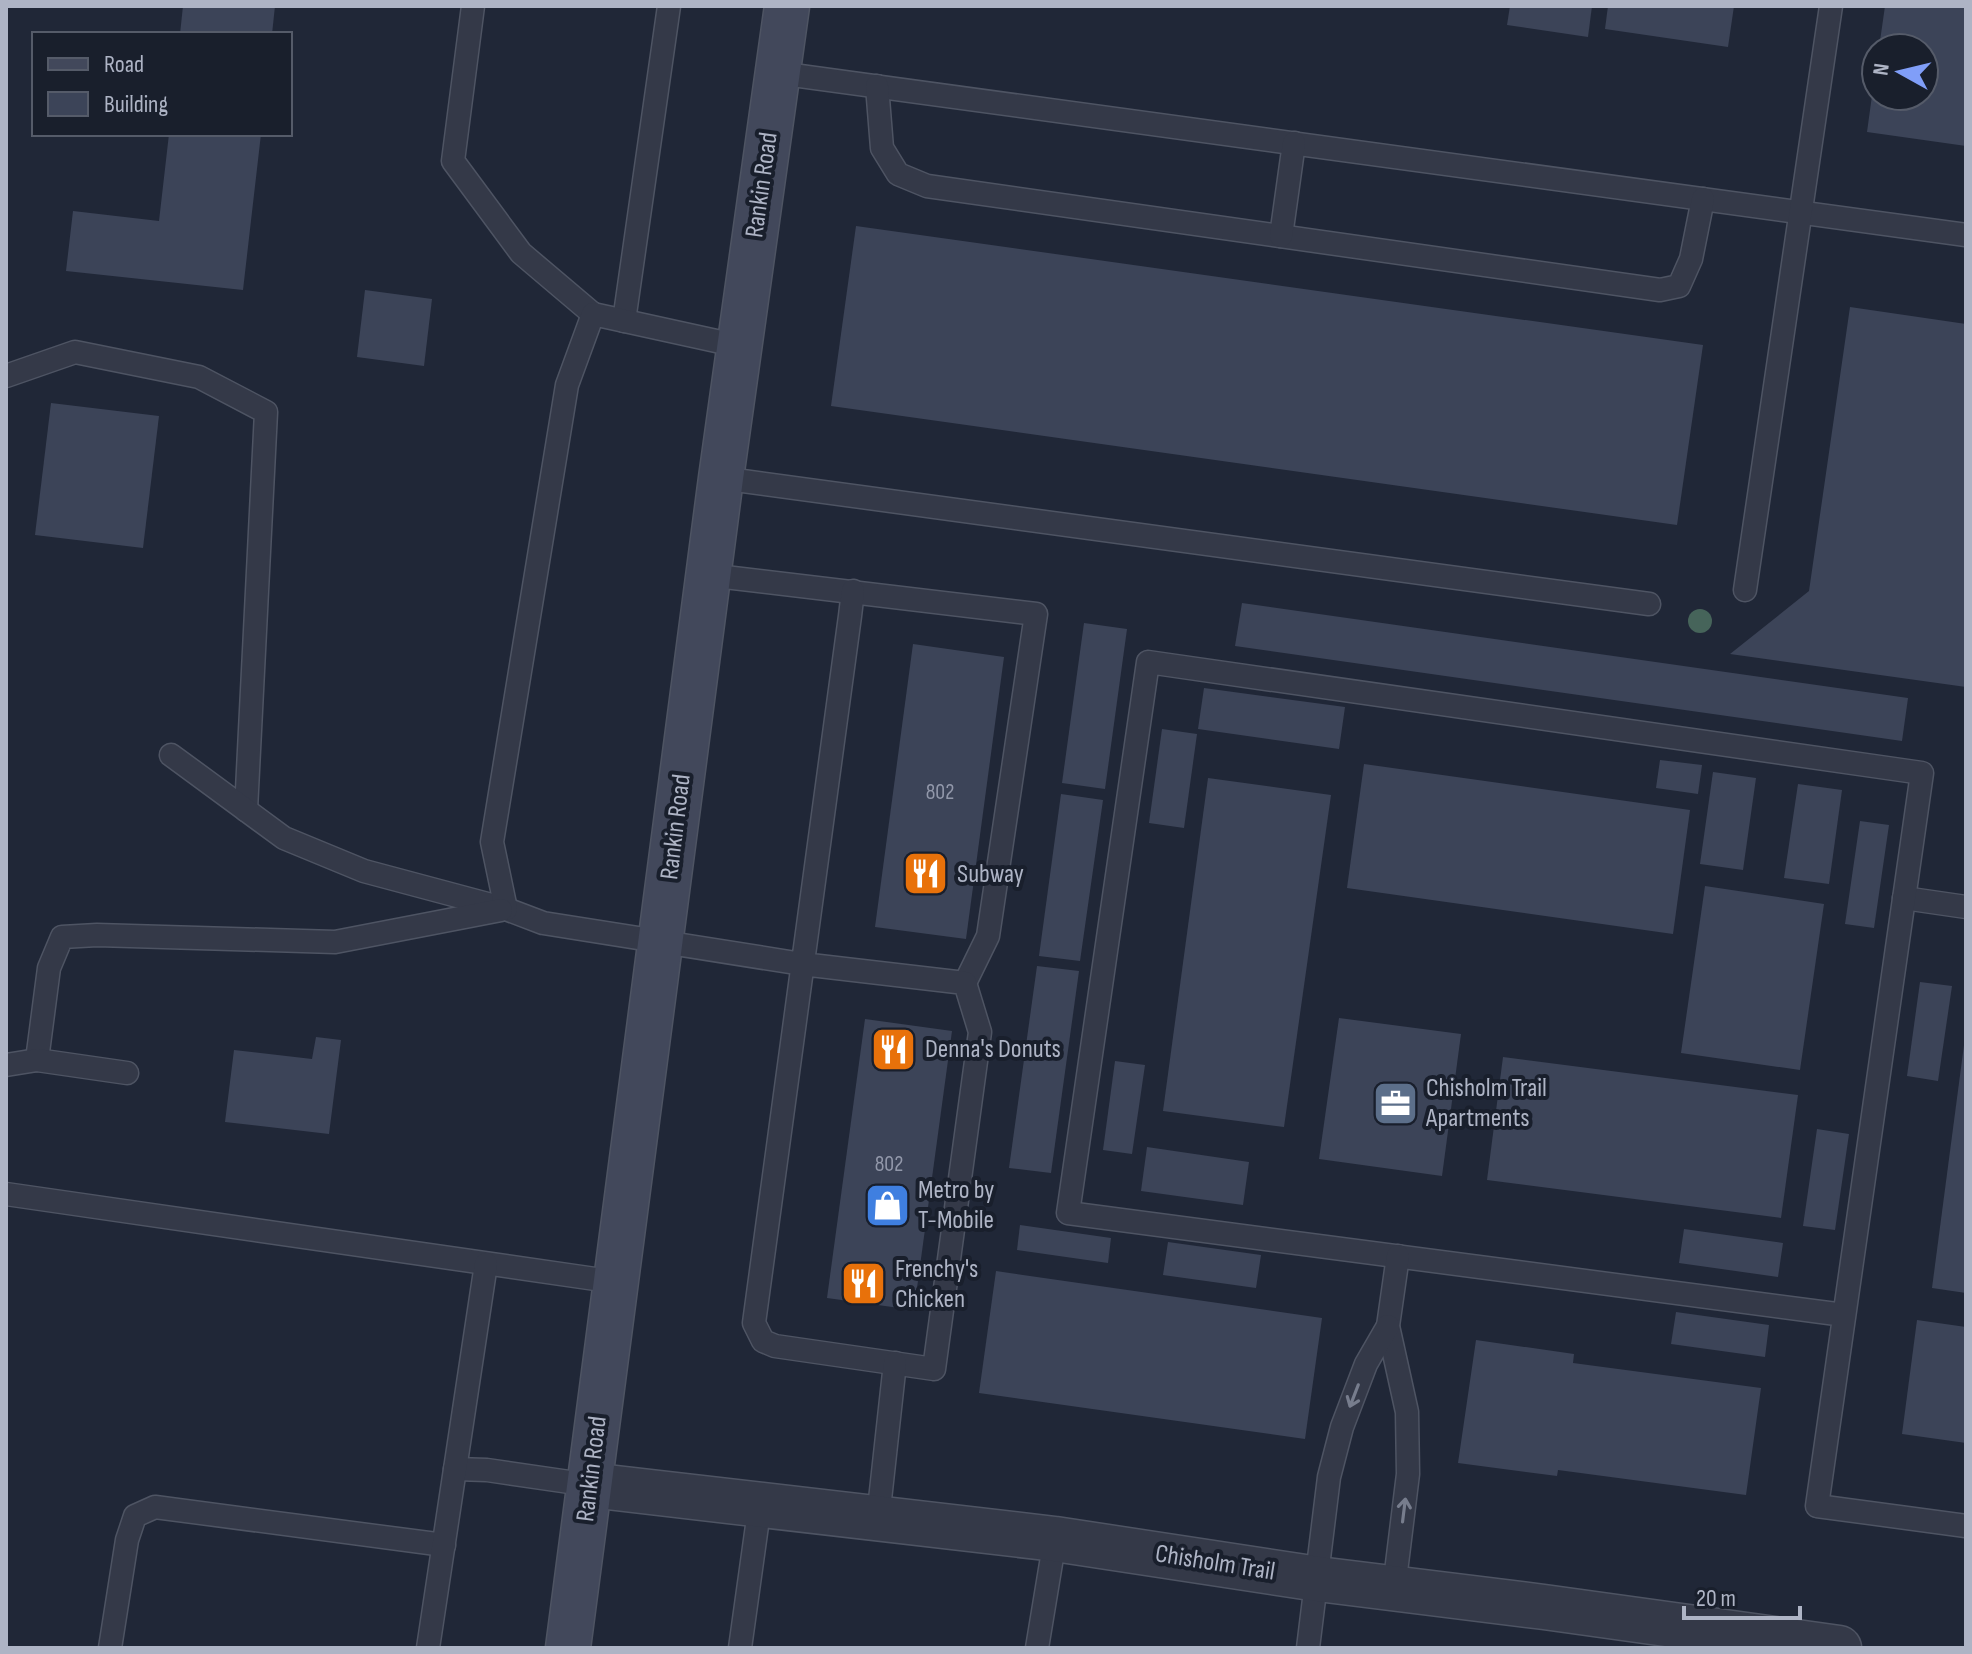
<svg xmlns="http://www.w3.org/2000/svg" width="1972" height="1654" font-family="'Sofia Sans Condensed',sans-serif">
  <style>
    .building { fill: #3c4458 }
    .lines { fill: none; stroke-linecap: round; stroke-linejoin: round }
    .service-casing { stroke: #4e5463; stroke-width: 25 }
    .tertiary-casing { stroke: #4e5463; stroke-width: 47 }
    .secondary-casing { stroke: #4e5463; stroke-width: 47 }
    .service { stroke: #343948; stroke-width: 22 }
    .tertiary { stroke: #343948; stroke-width: 44 }
    .secondary { stroke: #42485b; stroke-width: 44 }
    .tree { fill: #46645a }
    .oneway { stroke: #777d8d }
    .labels { text-anchor: middle; dominant-baseline: central; stroke-width: 8; stroke-linejoin: round; paint-order: stroke }
    .number-label { font-size: 22px; fill: #9298aa }
    .street-label { font-size: 26px; fill: #aeb4c5; stroke: #191f2c }
    .poi-label { font-size: 26px; fill: #aeb4c5; stroke: #191f2c; text-anchor: start }
  </style>
  <rect width="100%" height="100%" fill="#202737"/>
  <g class="building">
    <polygon points="183,6 275,6 272,34 180,34"/>
    <polygon points="1510,6 1592,6 1588,37 1507,25"/>
    <polygon points="1608,6 1734,6 1728,47 1605,29"/>
    <polygon points="1885,6 1966,6 1966,146 1867,132 1874,81 1876,96 1924,96 1924,48 1879,48"/>
    <polygon points="169,134 261,134 243,290 66,271 73,211 159,221"/>
    <polygon points="856,226 1703,345 1677,525 831,406"/>
    <polygon points="365,290 432,299 424,366 357,357"/>
    <polygon points="1850,307 1966,324 1966,687 1730,654 1809,591"/>
    <polygon points="51,403 159,416 143,548 35,535"/>
    <polygon points="1242,603 1908,698 1902,741 1235,646"/>
    <polygon points="1084,623 1127,629 1105,789 1062,783"/>
    <polygon points="913,644 1004,657 966,939 875,927"/>
    <polygon points="1204,688 1345,707 1339,749 1198,729"/>
    <polygon points="1162,729 1197,734 1184,828 1149,823"/>
    <polygon points="1660,760 1702,765 1698,794 1656,788"/>
    <polygon points="1364,764 1690,810 1673,934 1347,888"/>
    <polygon points="1713,772 1756,778 1743,870 1700,864"/>
    <polygon points="1208,778 1331,795 1284,1127 1163,1111"/>
    <polygon points="1798,784 1842,790 1829,884 1784,878"/>
    <polygon points="1061,794 1103,800 1080,961 1039,956"/>
    <polygon points="1860,821 1889,825 1874,928 1845,924"/>
    <polygon points="1705,886 1824,904 1800,1070 1681,1053"/>
    <polygon points="1037,966 1079,971 1051,1173 1009,1168"/>
    <polygon points="1920,982 1952,986 1938,1081 1907,1076"/>
    <polygon points="1339,1018 1461,1034 1442,1176 1319,1159"/>
    <polygon points="865,1019 952,1031 914,1310 827,1298"/>
    <polygon points="316,1037 341,1040 329,1134 225,1122 234,1050 312,1059"/>
    <polygon points="1964,1045 1966,1045 1966,1293 1932,1288"/>
    <polygon points="1503,1057 1798,1095 1781,1218 1487,1180"/>
    <polygon points="1115,1061 1145,1065 1132,1154 1103,1150"/>
    <polygon points="1817,1129 1849,1134 1835,1230 1803,1226"/>
    <polygon points="1147,1147 1249,1162 1243,1205 1141,1191"/>
    <polygon points="1020,1225 1111,1238 1108,1263 1017,1250"/>
    <polygon points="1684,1229 1783,1243 1778,1277 1679,1263"/>
    <polygon points="1168,1242 1261,1255 1256,1288 1163,1275"/>
    <polygon points="996,1271 1322,1318 1305,1439 979,1393"/>
    <polygon points="1676,1312 1769,1325 1765,1357 1671,1344"/>
    <polygon points="1917,1320 1966,1327 1966,1443 1902,1434"/>
    <polygon points="1476,1340 1574,1354 1573,1363 1761,1388 1746,1495 1558,1470 1557,1476 1458,1463"/>
  </g>
  <g class="lines">
    <defs>
      <g id="service">
        <polyline points="473,6 453,161 521,253 593,314"/>
        <polyline points="778,73 1966,235"/>
        <polyline points="877,86 882,148 898,174 927,186 1660,290 1679,286 1691,259 1703,199"/>
        <polyline points="1281,236 1294,143"/>
        <polyline points="624,321 669,6"/>
        <polyline points="6,376 75,352 199,377 266,412 246,810"/>
        <polyline points="721,478 1649,604"/>
        <polyline points="708,575 1036,614 988,936 965,983"/>
        <polyline points="1745,590 1831,6"/>
        <polyline points="171,755 284,838 364,871 506,909 543,923 802,964 965,983 980,1032 934,1369 775,1346 763,1341 754,1323 850,616 853,591"/>
        <polyline points="1904,898 1966,907"/>
        <polyline points="506,909 492,842 567,385 593,314 739,346"/>
        <polyline points="37,1060 49,968 62,937 97,935 335,942 501,910"/>
        <polyline points="6,1065 37,1060 127,1073"/>
        <polyline points="6,1194 616,1282"/>
        <polyline points="1844,1315 1068,1213 1148,662 1922,773 1817,1506 1966,1526"/>
        <polyline points="455,1469 487,1470 590,1485"/>
        <polyline points="878,1518 895,1363"/>
        <polyline points="1394,1588 1408,1474 1407,1412 1388,1326 1398,1256"/>
        <polyline points="110,1648 127,1540 135,1516 155,1507 444,1545"/>
        <polyline points="428,1648 486,1264"/>
        <polyline points="740,1648 760,1504"/>
        <polyline points="1037,1648 1055,1539"/>
        <polyline points="1308,1648 1329,1477 1342,1427 1366,1364 1388,1326"/>
      </g>
      <polyline id="tertiary" points="590,1485 1055,1539 1318,1579 1544,1607 1839,1648"/>
      <polyline id="secondary" points="568,1648 721,478 787,6"/>
    </defs>
    <use href="#service" class="service-casing"/>
    <use href="#tertiary" class="tertiary-casing"/>
    <use href="#secondary" class="secondary-casing"/>
    <use href="#service" class="service"/>
    <use href="#tertiary" class="tertiary"/>
    <use href="#secondary" class="secondary"/>
  </g>
  <circle class="tree" cx="1700" cy="621" r="12"/>
  <defs><path id="oneway-shaft" d="M-6 0H5M1.5-3L5.5 0L1.5 3" fill="none" stroke-width="1.6" stroke-linecap="round" stroke-linejoin="round" transform="scale(2)"/></defs>
  <g class="oneway">
    <use href="#oneway-shaft" transform="translate(1354 1396) rotate(111)"/>
    <use href="#oneway-shaft" transform="translate(1404 1510) rotate(-83)"/>
  </g>
  <defs>
    <symbol id="restaurant-square" viewBox="-11 -11 22 22"><rect x="-9" y="-9" width="18" height="18" rx="4" fill="#e8710a" stroke="#191f2c"/><path d="M-5-6h1v4h1v-4h1v4h1v-4h1v5L-1.5 .5V6h-2V.5L-5-1ZM5-6V6H3V1.5H1.5Q1.5-4 5-6Z" fill="#fff"/></symbol>
    <symbol id="office-square" viewBox="-11 -11 22 22"><rect x="-9" y="-9" width="18" height="18" rx="4" fill="#5c6f8a" stroke="#191f2c"/><path d="M-6-3h4V-5.5h4V-3h4V5H-6ZM-1-4.5V-3h2v-1.5ZM-6 0V1H6V0Z" fill="#fff"/></symbol>
    <symbol id="shop-square" viewBox="-11 -11 22 22"><rect x="-9" y="-9" width="18" height="18" rx="4" fill="#3f7fe0" stroke="#191f2c"/><path d="M-5-2.5h2.3a2.7 3.5 0 0 1 5.4 0H5L5.5 6h-11ZM-1.5-2.5h3a1.5 2.3 0 0 0-3 0Z" fill="#fff"/></symbol>
  </defs>
  <g fill-rule="evenodd">
    <use href="#restaurant-square" x="900" y="848" width="51" height="51"/>
    <use href="#restaurant-square" x="868" y="1024" width="51" height="51"/>
    <use href="#office-square" x="1370" y="1078" width="51" height="51"/>
    <use href="#shop-square" x="862" y="1180" width="51" height="51"/>
    <use href="#restaurant-square" x="838" y="1258" width="51" height="51"/>
  </g>
  <g class="labels">
    <g class="number-label">
      <text x="940" y="792">802</text>
      <text x="889" y="1164">802</text>
    </g>
    <g class="street-label">
      <text transform="translate(762 185) rotate(-82)">Rankin Road</text>
      <text transform="translate(676 827) rotate(-83)">Rankin Road</text>
      <text transform="translate(592 1469) rotate(-83)">Rankin Road</text>
      <text transform="translate(1215 1563) rotate(9)">Chisholm Trail</text>
    </g>
    <g class="poi-label">
      <text x="957" y="874">Subway</text>
      <text x="925" y="1049">Denna's Donuts</text>
      <text x="1426" y="1088">Chisholm Trail<tspan x="1426" dy="30">Apartments</tspan></text>
      <text x="918" y="1190">Metro by<tspan x="918" dy="30">T-Mobile</tspan></text>
      <text x="895" y="1269">Frenchy's<tspan x="895" dy="30">Chicken</tspan></text>
    </g>
  </g>
  <rect width="1972" height="1654" fill="none" stroke="#aeb4c5" stroke-width="16"/>
  <rect x="32" y="32" width="260" height="104" fill="#191f2c" stroke="#555b69" stroke-width="2"/>
  <rect x="48" y="58" width="40" height="12" fill="#42485b" stroke="#555b69" stroke-width="2"/>
  <text x="104" y="72" font-size="24" fill="#aeb4c5">Road</text>
  <rect x="48" y="92" width="40" height="24" fill="#3c4458" stroke="#555b69" stroke-width="2"/>
  <text x="104" y="112" font-size="24" fill="#aeb4c5">Building</text>
  <g transform="translate(1900 72) rotate(278)"><circle r="38" fill="#191f2c" stroke="#555b69" stroke-width="2"/>
  <path d="M0-6L14 30L0 20L-14 30Z" fill="#809ef8"/>
  <text y="-12" font-size="22" font-weight="bold" text-anchor="middle" fill="#aeb4c5">N</text>
  </g>
  <path d="M1684 1606v12h116v-12" fill="none" stroke="#aeb4c5" stroke-width="4"/>
  <text x="1696" y="1606" font-size="24" fill="#aeb4c5" stroke="#191f2c" stroke-width="6" paint-order="stroke">20 m</text>
</svg>
